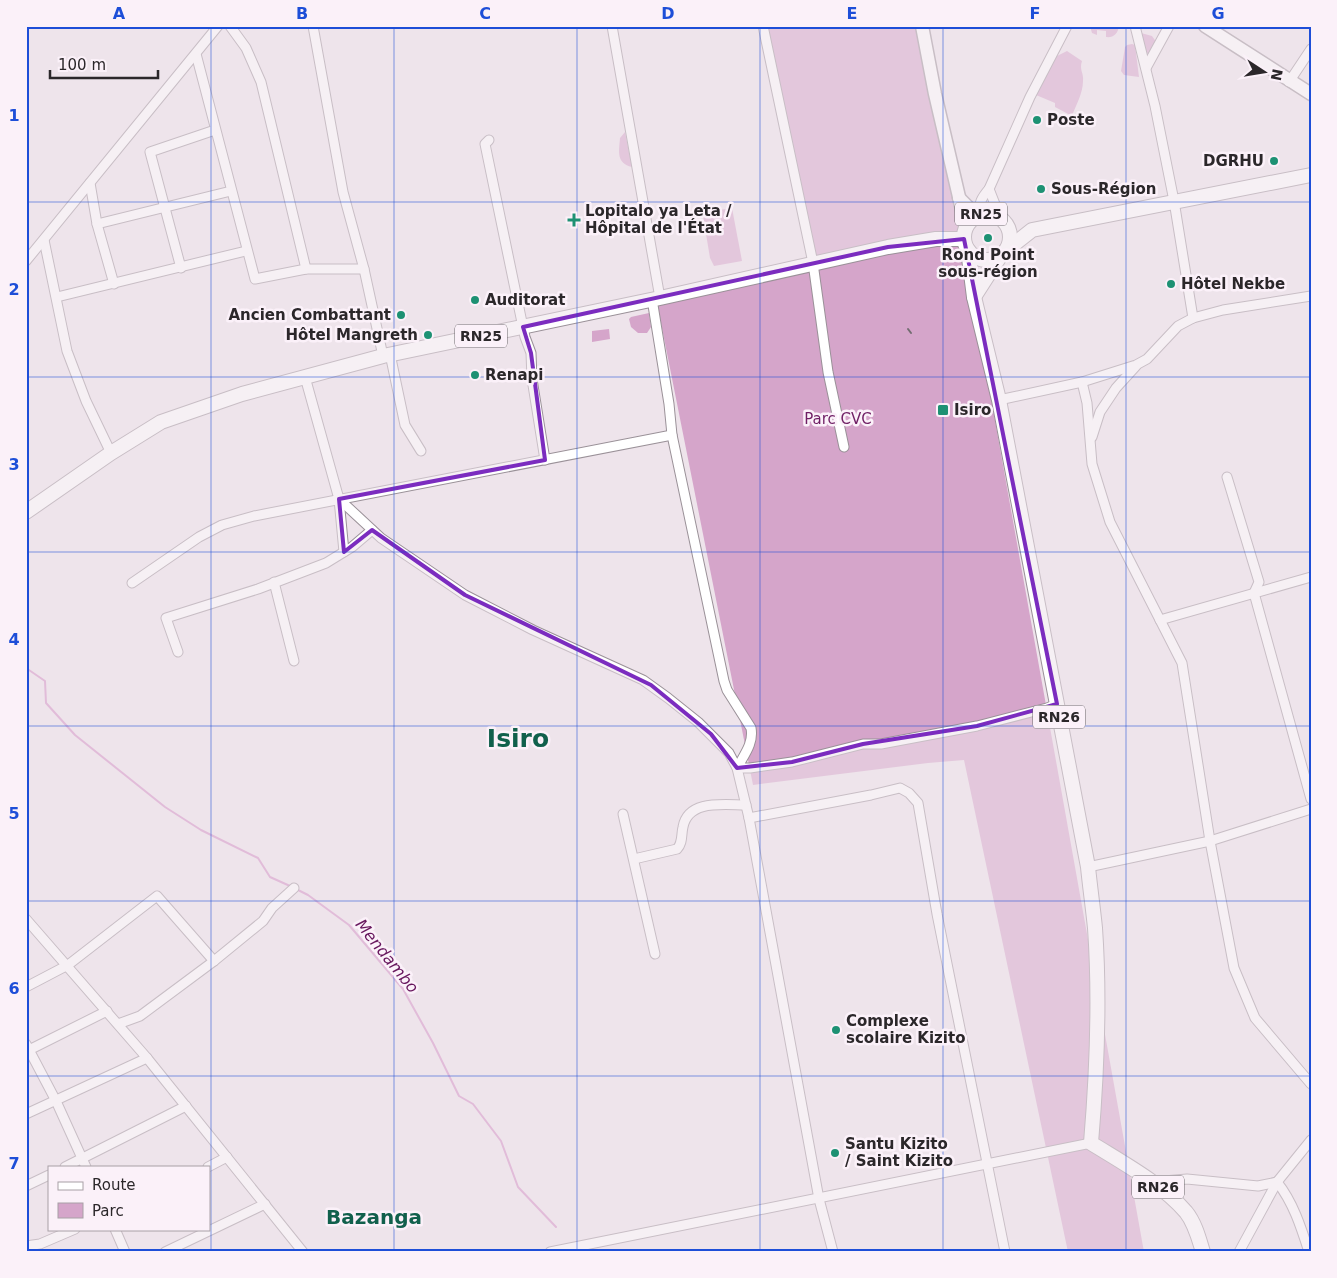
<svg xmlns="http://www.w3.org/2000/svg" width="1337" height="1278" font-family="'DejaVu Sans',sans-serif">
  <style>
    .green { fill: #d5a5ca }
    .lines { fill: none; stroke-linecap: round; stroke-linejoin: round }
    .stream { stroke: #d18cc3; stroke-width: 2 }
    .street-casing { stroke: #9a9198; stroke-width: 11 }
    .secondary-casing { stroke: #9a9198; stroke-width: 15 }
    .primary-casing { stroke: #9a9198; stroke-width: 16 }
    .street { stroke: #fff; stroke-width: 9 }
    .secondary { stroke: #fff; stroke-width: 12 }
    .primary { stroke: #fff; stroke-width: 14 }
    .rail { stroke: #736d71; stroke-width: 2 }
    .marked { fill: none; stroke: #7b2cbf; stroke-width: 4; stroke-linejoin: round }
    .grid { fill: none; stroke: #1d4ed8; stroke-width: 1; stroke-opacity: 0.55 }
    .poi-dot { fill: #1d9173; stroke: #fbf1f9; stroke-width: 2 }
    .labels { text-anchor: middle; dominant-baseline: central; stroke-width: 5; stroke-linejoin: round; paint-order: stroke }
    .shield { fill: #fbf1f9; stroke: #696468; stroke-width: 1 }
    .shield-label { font-size: 14px; font-weight: bold; fill: #2b272a }
    .poi-label { font-size: 15px; font-weight: bold; fill: #2b272a; stroke: #fbf1f9; text-anchor: start }
    .park-label { font-size: 15px; fill: #6f1e64; stroke: #fbf1f9 }
    .water-label { font-size: 16px; font-style: italic; fill: #67165d; stroke: #fbf1f9 }
    .district-label { font-size: 20px; font-weight: bold; fill: #11604c; stroke: #fbf1f9 }
    .town-label { font-size: 25px; font-weight: bold; fill: #11604c; stroke: #fbf1f9 }
    .neatline { fill: none; stroke: #1d4ed8; stroke-width: 2 }
    .grid-label { font-size: 16px; text-anchor: middle; font-weight: bold; fill: #1d4ed8 }
  </style>
  <rect width="100%" height="100%" fill="#eee4eb"/>
  <g class="green">
    <polygon points="761,26 922,26 977,320 1144,1252 1068,1252 964,760 928,763 753,785 655,293 813,263"/>
    <path d="M1090 26H1119C1118 34 1113 38 1106 37V31L1097 30V35L1092 33Z"/>
    <polygon points="1141,33 1152,36 1157,43 1151,53 1148,54 1146,51"/>
    <polygon points="1132,44 1135,45 1139,77 1124,75 1121,71 1125,47 1127,45"/>
    <path d="M1067 51 1082 61C1079 70 1084 73 1083 81 1083 93 1076 105 1072 116L1055 107V103L1036 95 1055 57Z"/>
    <path d="M625 132 632 167C616 163 619 152 620 138Z"/>
    <polygon points="732,208 742,261 714,266 710,258 703,216 707,212"/>
    <polygon points="649,313 651,327 647,333 638,333 631,327 629,319 631,317"/>
    <polygon points="609,329 610,339 592,342 592,331"/>
  </g>
  <g class="lines">
    <g class="stream">
      <polyline points="26,668 45,681 46,703 75,735 165,807 201,830 258,858 270,877 290,886"/>
      <polyline points="296,889 308,895 349,925 403,989 433,1043 459,1096 473,1104 501,1141 518,1187 556,1227"/>
    </g>
    <defs>
      <g id="street">
        <polyline points="230,26 246,48 261,82 306,269"/>
        <polyline points="313,26 343,192 364,269 383,356"/>
        <polyline points="612,26 660,298"/>
        <polyline points="763,26 813,263 828,372 844,447"/>
        <polyline points="1135,26 1155,106 1174,201 1193,318"/>
        <polyline points="196,54 255,279 306,269 364,269"/>
        <polyline points="1146,68 1169,26"/>
        <polyline points="1289,82 1311,49"/>
        <polyline points="489,140 485,144 525,337 531,353 532,379 545,460"/>
        <polyline points="90,183 97,224 114,284"/>
        <polyline points="989,189 1000,217"/>
        <path d="M979 215C978 204 982 197 989 189L1030 97 1067 26"/>
        <polyline points="97,224 231,191"/>
        <polyline points="44,240 67,351 86,401 111,453"/>
        <polyline points="26,261 218,26"/>
        <polyline points="181,268 150,152 215,130"/>
        <polyline points="57,297 246,251"/>
        <path d="M652 299 669 404 672 435 724 681 727 690 751 728C754 743 744 755 737 768H750L792 762 863 744H881L977 726 1047 708 1057 704"/>
        <polyline points="390,354 405,425 421,451"/>
        <polyline points="305,377 339,499 381,538 465,595 533,630 643,680 668,698 698,722 729,753 737,768 749,818 871,795 900,788 909,793 918,803 937,914 1005,1252"/>
        <polyline points="1082,382 1087,403 1092,464 1110,522 1182,663 1210,841 1234,968 1255,1018 1311,1084"/>
        <polyline points="999,400 1082,382 1136,365 1147,359 1178,326 1193,318 1223,310 1311,296"/>
        <polyline points="1092,437 1100,412 1116,388 1136,366"/>
        <polyline points="1227,477 1259,582 1254,593 1311,799"/>
        <polyline points="339,499 344,552"/>
        <polyline points="274,582 294,661"/>
        <polyline points="132,583 199,537 222,525 254,516 672,435"/>
        <polyline points="1160,620 1311,577"/>
        <polyline points="178,652 166,618 258,589 326,563 352,547 372,530"/>
        <polyline points="623,814 655,954"/>
        <polyline points="749,818 819,1199 833,1252"/>
        <path d="M634 859 677 849C683 843 681 835 683 827 688 799 724 805 746 805"/>
        <polyline points="1088,867 1210,841 1311,809"/>
        <polyline points="26,919 147,1058 303,1252"/>
        <polyline points="26,987 68,965 157,896 214,961"/>
        <polyline points="118,1024 140,1016 214,961 263,921 272,908 294,888"/>
        <polyline points="26,1044 56,1101 86,1167"/>
        <polyline points="29,1050 107,1011"/>
        <polyline points="26,1114 147,1058"/>
        <polyline points="65,1167 186,1106"/>
        <polyline points="208,1167 227,1157"/>
        <polyline points="1152,1182 1187,1179 1258,1186 1277,1182"/>
        <path d="M1277 1182C1293 1202 1301 1227 1309 1252"/>
        <polyline points="26,1186 49,1175"/>
        <polyline points="115,1229 125,1252"/>
        <polyline points="26,1246 40,1244 75,1229"/>
        <polyline points="165,1252 265,1204"/>
        <polyline points="550,1252 1091,1143"/>
        <polyline points="1239,1252 1277,1182 1311,1140"/>
      </g>
      <g id="secondary">
        <polyline points="922,26 935,94 966,227"/>
        <polyline points="1205,26 1311,94"/>
        <polyline points="959,198 977,216"/>
      </g>
      <g id="primary">
        <circle cx="987" cy="237" r="23"/>
        <polyline points="1008,249 1032,230 1311,175"/>
        <path d="M968 250 974 297 999 400 1088 867C1090 887 1093 908 1095 928 1100 999 1097 1072 1091 1143 1123 1163 1162 1184 1186 1212 1195 1223 1199 1239 1203 1252"/>
        <polyline points="974,297 999,258"/>
        <polyline points="26,512 111,453 161,422 242,394 383,356 660,298 888,247 936,239 964,239"/>
      </g>
    </defs>
    <use href="#street" class="street-casing"/>
    <use href="#secondary" class="secondary-casing"/>
    <use href="#primary" class="primary-casing"/>
    <use href="#street" class="street"/>
    <use href="#secondary" class="secondary"/>
    <use href="#primary" class="primary"/>
    <polyline class="rail" points="908,329 911,333"/>
  </g>
  <path d="M0 0H1337V1278H0ZM964 239 1057 704 977 726 863 744 792 762 737 768 711 734 651 685 465 595 372 530 344 552 339 499 545 460 531 353 523 327 888 247Z" fill="#eee4eb" fill-opacity=".55" fill-rule="evenodd"/>
  <path class="marked" d="M964 239 1057 704 977 726 863 744 792 762 737 768 711 734 651 685 465 595 372 530 344 552 339 499 545 460 531 353 523 327 888 247Z"/>
  <path class="grid" d="M211 26V1252M394 26V1252M577 26V1252M760 26V1252M943 26V1252M1126 26V1252M26 202H1311M26 377H1311M26 552H1311M26 726H1311M26 901H1311M26 1076H1311"/>
  <g class="poi-dot">
    <circle cx="1037" cy="120" r="5"/>
    <circle cx="1274" cy="161" r="5"/>
    <circle cx="1041" cy="189" r="5"/>
    <path d="M571.5 212.5h5v5h5v5h-5v5h-5v-5h-5v-5h5z"/>
    <circle cx="988" cy="238" r="5"/>
    <circle cx="1171" cy="284" r="5"/>
    <circle cx="475" cy="300" r="5"/>
    <circle cx="401" cy="315" r="5"/>
    <circle cx="428" cy="335" r="5"/>
    <circle cx="475" cy="375" r="5"/>
    <rect x="937" y="404" width="12" height="12" rx="2.5"/>
    <circle cx="836" cy="1030" r="5"/>
    <circle cx="835" cy="1153" r="5"/>
  </g>
  <g class="labels">
    <g class="shield">
      <rect x="955" y="202.5" width="52" height="23" rx="4"/>
      <rect x="455" y="324.5" width="52" height="23" rx="4"/>
      <rect x="1033" y="705.5" width="52" height="23" rx="4"/>
      <rect x="1132" y="1175.5" width="52" height="23" rx="4"/>
    </g>
    <g class="shield-label">
      <text x="981" y="214">RN25</text>
      <text x="481" y="336">RN25</text>
      <text x="1059" y="717">RN26</text>
      <text x="1158" y="1187">RN26</text>
    </g>
    <g class="poi-label">
      <text x="1047" y="120">Poste</text>
      <text x="1264" y="161" text-anchor="end">DGRHU</text>
      <text x="1051" y="189">Sous-Région</text>
      <text x="585" y="211">Lopitalo ya Leta /<tspan x="585" dy="17">Hôpital de l'État</tspan></text>
      <text x="988" y="255" text-anchor="middle">Rond Point<tspan x="988" dy="17">sous-région</tspan></text>
      <text x="1181" y="284">Hôtel Nekbe</text>
      <text x="485" y="300">Auditorat</text>
      <text x="391" y="315" text-anchor="end">Ancien Combattant</text>
      <text x="418" y="335" text-anchor="end">Hôtel Mangreth</text>
      <text x="485" y="375">Renapi</text>
      <text x="954" y="410">Isiro</text>
      <text x="846" y="1021">Complexe<tspan x="846" dy="17">scolaire Kizito</tspan></text>
      <text x="845" y="1144">Santu Kizito<tspan x="845" dy="17">/ Saint Kizito</tspan></text>
    </g>
    <g class="park-label">
      <text x="838" y="419">Parc CVC</text>
    </g>
    <g class="water-label">
      <text transform="translate(387 956) rotate(51)">Mendambo</text>
    </g>
    <g class="district-label">
      <text x="374" y="1217">Bazanga</text>
    </g>
    <g class="town-label">
      <text x="518" y="738">Isiro</text>
    </g>
  </g>
  <rect width="1337" height="1278" fill="none" stroke="#fbf1f9" stroke-width="55"/>
  <rect x="48" y="1166" width="162" height="65" fill="#fbf1f9" stroke="#a8a0a6"/>
  <rect x="58" y="1182" width="25" height="8" fill="#ffffff" stroke="#a8a0a6"/>
  <text x="92" y="1190" font-size="15" fill="#2b272a">Route</text>
  <rect x="58" y="1203" width="25" height="15" fill="#d5a5ca" stroke="#a8a0a6"/>
  <text x="92" y="1216" font-size="15" fill="#2b272a">Parc</text>
  <g transform="translate(1264 72) rotate(102)" stroke="#fbf1f9" stroke-width="4" paint-order="stroke">
  <path d="M0-4L9 19L0 12L-9 19Z" fill="#2b272a"/>
  <text y="-8" font-size="14" font-weight="bold" text-anchor="middle" fill="#2b272a">N</text>
  </g>
  <path d="M50 70v8h108v-8" fill="none" stroke="#2b272a" stroke-width="2.5"/>
  <text x="58" y="70" font-size="15" fill="#2b272a" stroke="#fbf1f9" stroke-width="4" paint-order="stroke">100 m</text>
  <rect x="28" y="28" width="1282" height="1222" class="neatline"/>
  <g class="grid-label">
    <text x="119" y="19">A</text>
    <text x="302" y="19">B</text>
    <text x="485" y="19">C</text>
    <text x="668" y="19">D</text>
    <text x="852" y="19">E</text>
    <text x="1035" y="19">F</text>
    <text x="1218" y="19">G</text>
    <text x="14" y="121">1</text>
    <text x="14" y="295">2</text>
    <text x="14" y="470">3</text>
    <text x="14" y="645">4</text>
    <text x="14" y="819">5</text>
    <text x="14" y="994">6</text>
    <text x="14" y="1169">7</text>
  </g>
</svg>
